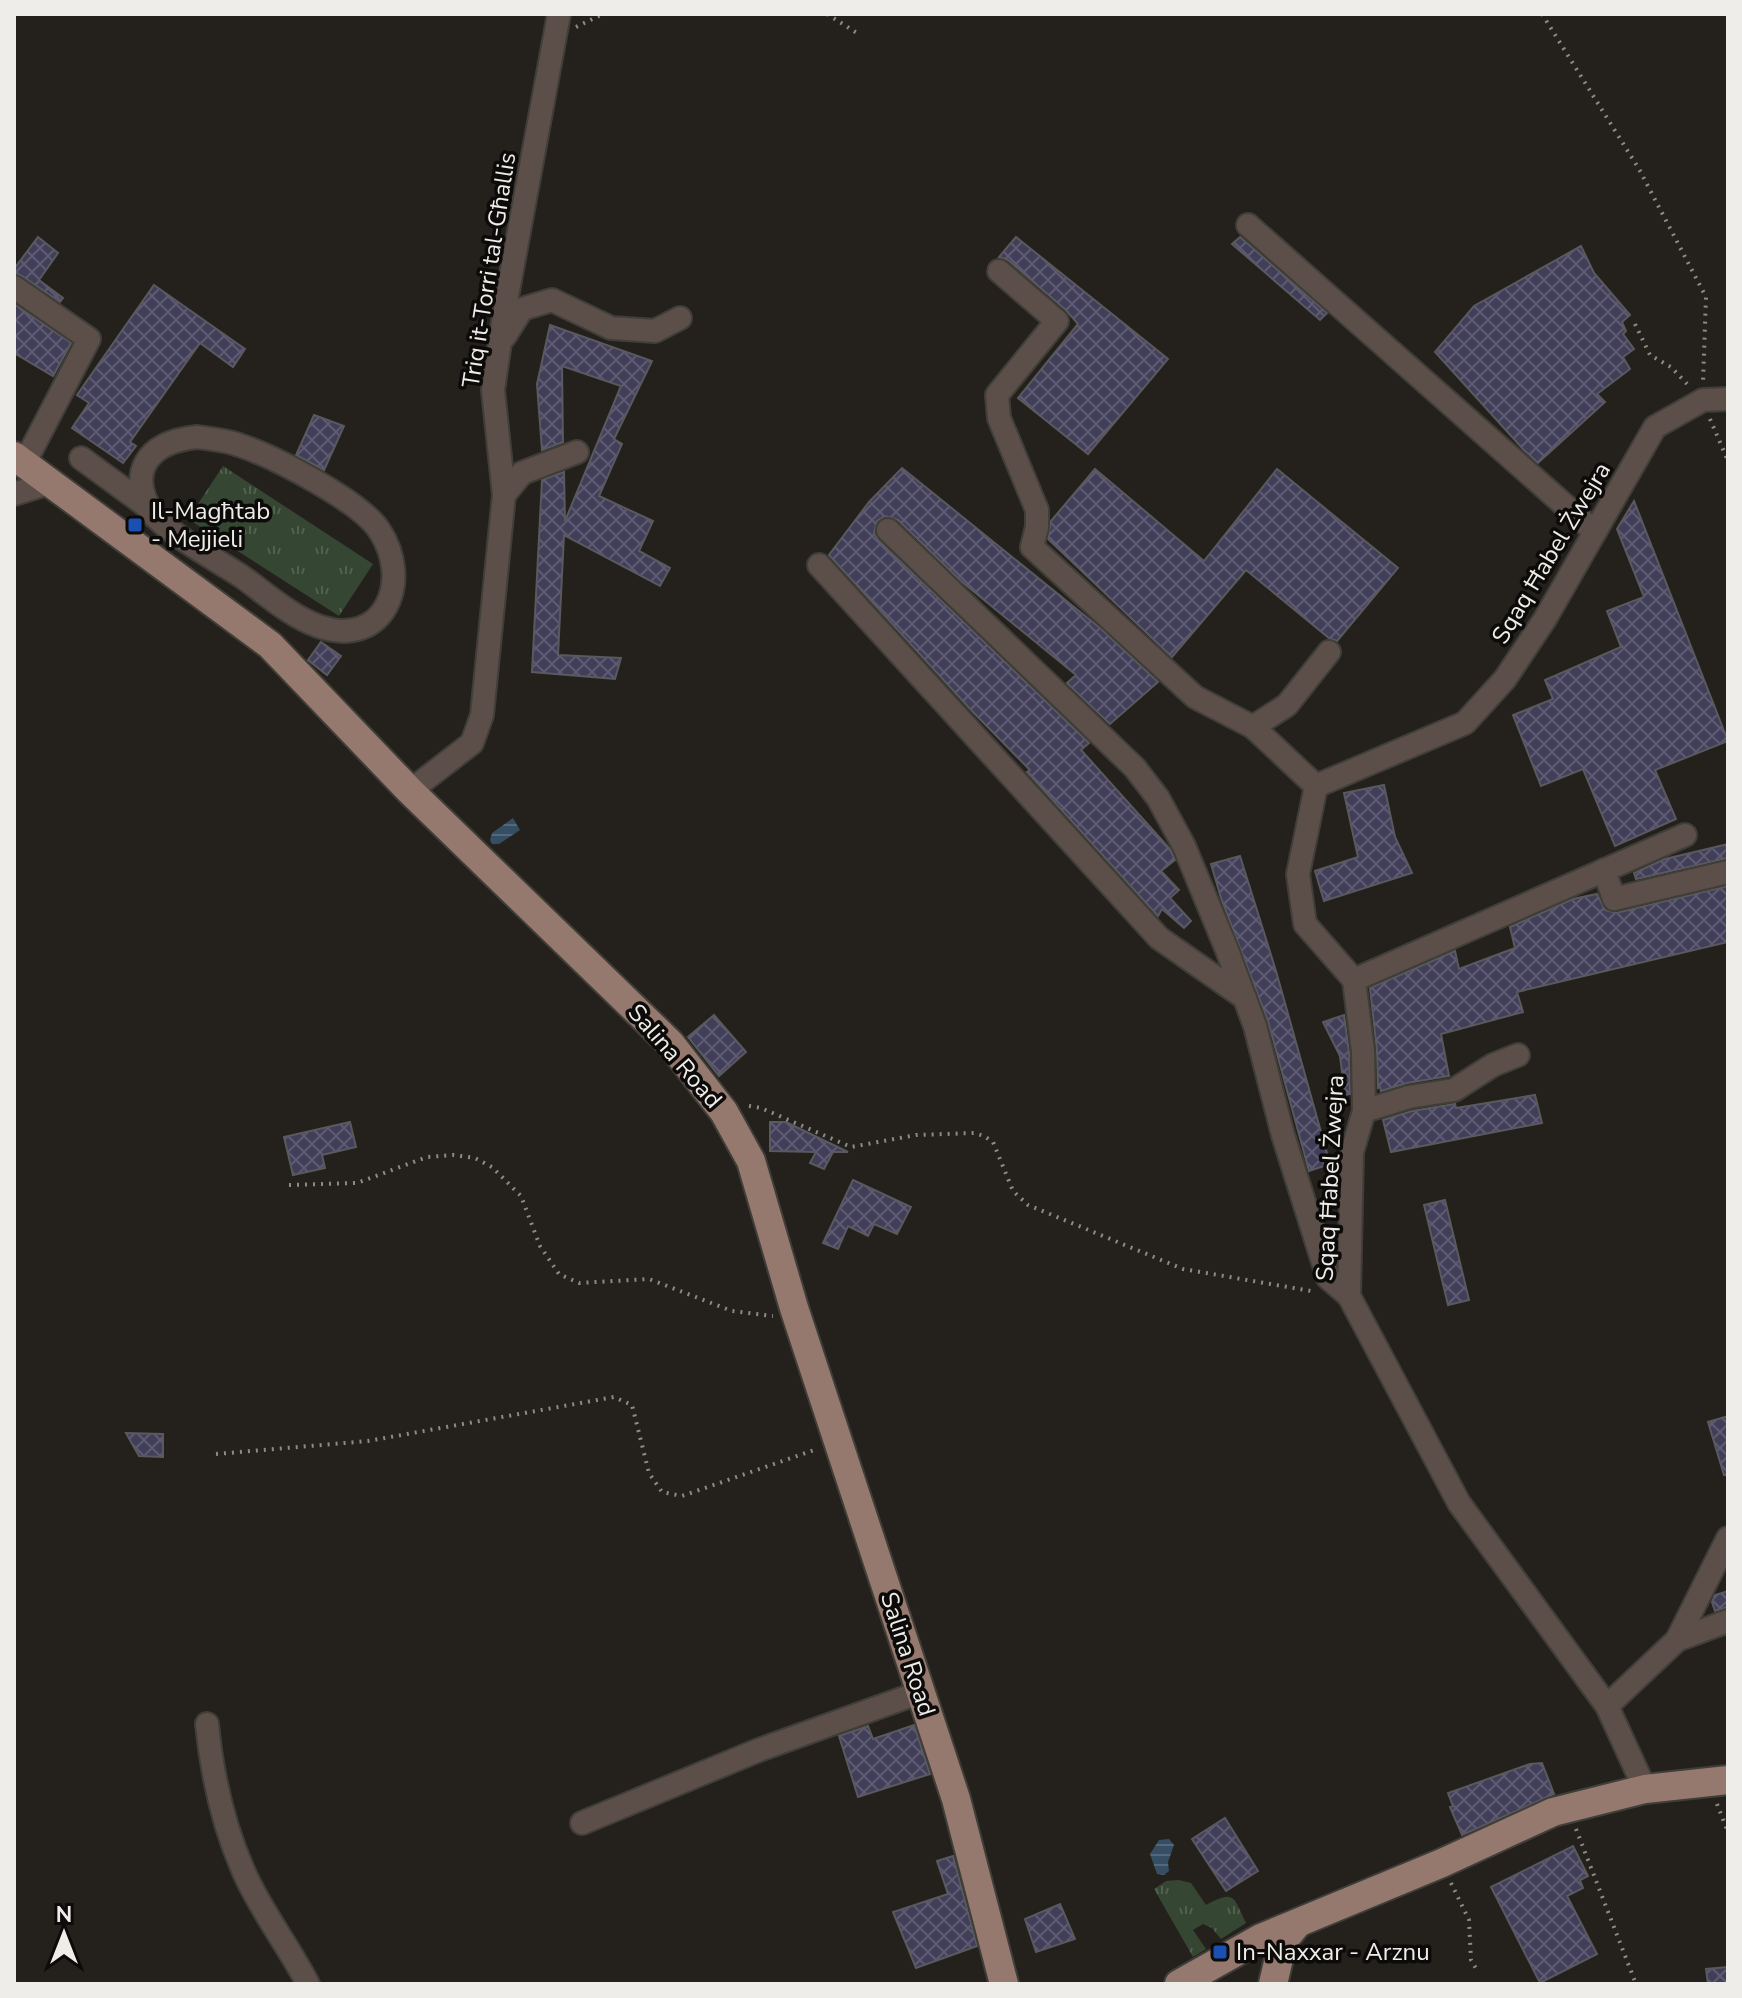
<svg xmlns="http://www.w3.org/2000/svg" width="1742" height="1998" font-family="'Nunito Sans',sans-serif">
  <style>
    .grass { fill: url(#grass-tufts) }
    .water { fill: url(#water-rules) }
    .building { fill: url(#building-cross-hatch); stroke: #59595f; stroke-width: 2 }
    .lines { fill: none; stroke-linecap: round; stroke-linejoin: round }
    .minor-casing { stroke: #403e39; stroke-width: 26 }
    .major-casing { stroke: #403e39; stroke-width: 32 }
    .path { stroke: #8e8b87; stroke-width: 4; stroke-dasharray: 2 6; stroke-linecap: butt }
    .minor { stroke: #5c4e48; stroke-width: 22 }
    .major { stroke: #96796e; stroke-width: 28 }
    .transit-dot { fill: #1a4fb4; stroke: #0c0b09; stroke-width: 3 }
    .labels { text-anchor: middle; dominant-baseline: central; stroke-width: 7; stroke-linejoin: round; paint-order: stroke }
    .street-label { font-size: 24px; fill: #efedea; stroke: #0c0b09 }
    .poi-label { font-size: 24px; fill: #efedea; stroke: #0c0b09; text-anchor: start }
  </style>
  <defs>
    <pattern id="grass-tufts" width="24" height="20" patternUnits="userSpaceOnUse" patternTransform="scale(2)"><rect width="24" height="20" fill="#354633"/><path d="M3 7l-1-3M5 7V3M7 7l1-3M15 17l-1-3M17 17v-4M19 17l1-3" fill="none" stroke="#536151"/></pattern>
    <pattern id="water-rules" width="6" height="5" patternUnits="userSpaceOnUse" patternTransform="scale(2)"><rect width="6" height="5" fill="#364e63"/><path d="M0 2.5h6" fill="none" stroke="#53687a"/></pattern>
    <pattern id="building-cross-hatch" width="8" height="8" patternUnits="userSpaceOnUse" patternTransform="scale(2)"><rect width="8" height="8" fill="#413e59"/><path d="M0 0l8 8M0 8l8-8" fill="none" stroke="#5d5a71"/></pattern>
  </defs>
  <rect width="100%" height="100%" fill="#24211c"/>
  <g class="grass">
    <polygon points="223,466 373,564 339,616 188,519"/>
    <path d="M1179 1880 1191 1883 1206 1905C1236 1889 1233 1897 1246 1923L1221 1939 1212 1928 1203 1924 1193 1930 1206 1949 1193 1957 1154 1889 1166 1881Z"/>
  </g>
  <g class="water">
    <polygon points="513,818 520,830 499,844 492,844 490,840 492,833"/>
    <polygon points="1169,1839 1174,1845 1168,1862 1169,1871 1164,1875 1157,1874 1150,1854 1159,1840"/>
  </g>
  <g class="building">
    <polygon points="38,237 58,253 39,280 63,298 60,302 22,276 14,273 14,269"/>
    <polygon points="1016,237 1168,359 1088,454 1018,398 1078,324 1066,310 1008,260 999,257"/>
    <polygon points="1240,237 1327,313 1320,320 1232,244"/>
    <polygon points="1581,246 1594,273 1630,315 1622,322 1626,331 1623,334 1634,349 1623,357 1630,369 1597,394 1605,402 1538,463 1523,449 1435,352 1474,306"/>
    <polygon points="154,285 245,349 233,367 200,343 130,442 136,446 123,463 72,428 89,403 77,395"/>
    <polygon points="14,304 71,343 53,376 14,353"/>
    <polygon points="550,325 652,361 614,439 622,444 599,496 653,521 639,551 670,568 660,586 564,535 558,655 621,658 615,679 532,672 542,480 564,472 565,521 621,386 562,366 563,442 542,450 537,384"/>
    <polygon points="314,415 344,426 324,470 296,455"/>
    <polygon points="902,468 1100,628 1158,682 1110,724 1067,683 1076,675 962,582 898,520 885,516 877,521 874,533 878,540 1089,743 1081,750 1170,849 1175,860 1161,871 1179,890 1170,898 1191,921 1184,928 1162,909 1158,916 1027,772 1030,770 971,710 829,555 869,502"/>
    <polygon points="1095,469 1204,561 1277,469 1398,568 1337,641 1329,638 1246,570 1172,657 1048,539 1051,521"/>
    <polygon points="1634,501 1728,741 1655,770 1676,819 1615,846 1583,769 1541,786 1513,715 1553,699 1545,680 1621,647 1607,611 1644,597 1617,529"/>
    <polygon points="321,642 341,656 327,675 308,660"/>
    <polygon points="1384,785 1395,837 1412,873 1324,901 1315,871 1358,857 1344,793"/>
    <polygon points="1728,844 1728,858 1636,879 1634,873 1665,859"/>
    <polygon points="1240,856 1276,971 1330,1164 1309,1171 1268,1021 1221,898 1211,864"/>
    <polygon points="1728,886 1728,942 1517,992 1523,1012 1441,1034 1449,1076 1407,1083 1381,1091 1380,1087 1378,1088 1377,1051 1370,988 1455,951 1459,969 1515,948 1510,927 1573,899 1597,894 1605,910 1616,913"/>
    <polygon points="714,1015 746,1052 719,1076 688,1037"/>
    <polygon points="1344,1015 1349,1052 1350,1094 1345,1095 1340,1056 1323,1022"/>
    <polygon points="1535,1095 1542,1123 1391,1152 1383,1120 1412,1111 1455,1104 1456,1108"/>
    <polygon points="350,1122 356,1147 322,1155 325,1168 293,1175 284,1137"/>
    <polygon points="770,1122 786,1122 848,1152 833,1152 824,1169 810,1163 816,1152 770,1151"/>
    <polygon points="853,1180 911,1207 897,1234 874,1224 868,1236 848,1226 838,1249 823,1243"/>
    <polygon points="1445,1200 1469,1300 1448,1305 1424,1205"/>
    <polygon points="1728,1416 1728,1475 1724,1475 1708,1422"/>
    <polygon points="126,1433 163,1434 163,1457 139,1456"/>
    <polygon points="1728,1591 1728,1607 1715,1611 1712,1602 1715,1595"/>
    <polygon points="914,1725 930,1774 858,1797 839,1736 868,1726 873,1739"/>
    <polygon points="1542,1763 1554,1794 1462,1835 1450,1807 1453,1806 1448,1793 1530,1764"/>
    <polygon points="1225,1818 1258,1871 1226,1891 1192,1839"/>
    <polygon points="1573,1846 1588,1876 1580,1880 1583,1888 1567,1896 1597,1954 1540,1983 1491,1887"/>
    <polygon points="953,1856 977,1946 916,1968 893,1912 948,1894 937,1861"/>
    <polygon points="1060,1904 1075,1939 1036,1952 1025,1919"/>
    <polygon points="1728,1967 1728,1984 1708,1984 1706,1969"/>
  </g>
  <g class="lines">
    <defs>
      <g id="minor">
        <polyline points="1248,225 1595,532"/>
        <polyline points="999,271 1057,321 997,395 999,418 1037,510 1037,527 1032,547 1195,697 1253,727 1316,786"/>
        <polyline points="14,287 89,339 24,464"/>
        <polyline points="505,336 522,309 552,300 611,328 655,331 680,318"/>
        <path d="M197 437C211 439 226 440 239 445 273 456 360 501 379 530 413 580 385 650 318 626 290 616 265 593 241 576 213 558 180 540 155 517 125 473 147 442 197 437Z"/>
        <polyline points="81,458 148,507"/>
        <polyline points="14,494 49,483"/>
        <polyline points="504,495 522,473 577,452"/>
        <polyline points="888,530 1135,768 1158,798 1184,846 1227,950 1255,1026 1283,1135 1328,1278 1349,1296"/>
        <polyline points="819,565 1159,938 1245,998"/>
        <polyline points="1253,727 1287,705 1329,652"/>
        <polyline points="410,791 472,743 482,715 504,495 493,390 506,302 559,14"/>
        <polyline points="1604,870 1614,899 1728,872"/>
        <polyline points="1354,980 1685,835"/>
        <polyline points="1364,1111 1409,1097 1454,1090 1493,1065 1518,1055"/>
        <polyline points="1677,1640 1728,1621"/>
        <polyline points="1607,1706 1677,1640 1728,1538"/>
        <path d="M207 1724C212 1775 222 1822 243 1870 260 1910 288 1945 308 1984"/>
        <polyline points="1645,1789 1607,1706 1459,1503 1349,1296 1352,1152 1364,1111 1363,1051 1354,980 1305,924 1298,874 1316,786 1465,723 1505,679 1545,619 1655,427 1703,400 1728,399"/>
        <polyline points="582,1823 759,1750 921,1692"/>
      </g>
      <g id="major">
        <polyline points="14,456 270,645 410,791 670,1043 724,1112 751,1161 794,1308 956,1799 1004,1984"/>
        <polyline points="1179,1984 1261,1938 1442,1863 1553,1812 1645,1789 1728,1780"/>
        <polyline points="1273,1984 1283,1941 1297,1924"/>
      </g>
    </defs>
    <use href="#minor" class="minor-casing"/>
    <use href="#major" class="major-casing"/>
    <g class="path">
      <polyline points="827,14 857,33"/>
      <polyline points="1542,14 1639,169 1706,297 1703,382"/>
      <polyline points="576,27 603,14"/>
      <polyline points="1635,324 1650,355 1671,367 1688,385"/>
      <polyline points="1710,419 1728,461"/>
      <polyline points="749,1106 761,1108 851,1147 916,1135 974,1133 984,1136 993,1142 1013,1191 1028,1205 1183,1269 1311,1291"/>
      <polyline points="289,1185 357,1183 427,1157 453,1155 475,1158 492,1167 521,1196 540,1246 559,1274 579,1283 649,1279 732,1311 773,1316"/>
      <polyline points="216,1454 368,1441 614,1397 632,1405 649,1473 662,1492 682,1496 817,1449"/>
      <polyline points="1717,1804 1728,1832"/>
      <polyline points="1576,1829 1636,1984"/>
      <polyline points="1451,1883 1469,1920 1471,1960 1478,1972"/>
    </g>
    <use href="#minor" class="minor"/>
    <use href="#major" class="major"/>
  </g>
  <g class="transit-dot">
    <rect x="127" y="517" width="16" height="16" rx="4"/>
    <rect x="1212" y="1944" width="16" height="16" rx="4"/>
  </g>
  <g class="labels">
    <g class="street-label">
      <text transform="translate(489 270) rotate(-81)">Triq it-Torri tal-Għallis</text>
      <text transform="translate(1551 553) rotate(-59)">Sqaq Ħabel Żwejra</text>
      <text transform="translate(675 1056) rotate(49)">Salina Road</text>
      <text transform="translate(1330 1178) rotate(-87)">Sqaq Ħabel Żwejra</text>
      <text transform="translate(908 1654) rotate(72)">Salina Road</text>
    </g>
    <g class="poi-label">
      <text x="151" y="511">Il-Magħtab<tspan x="151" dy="28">- Mejjieli</tspan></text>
      <text x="1236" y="1952">In-Naxxar - Arznu</text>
    </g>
  </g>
  <rect width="1742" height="1998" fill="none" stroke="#efedea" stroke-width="32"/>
  <g transform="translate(64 1934)" stroke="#0c0b09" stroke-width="6" paint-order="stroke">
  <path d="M0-6L14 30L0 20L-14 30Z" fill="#efedea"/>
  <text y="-12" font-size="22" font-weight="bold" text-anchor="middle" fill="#efedea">N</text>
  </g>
</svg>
